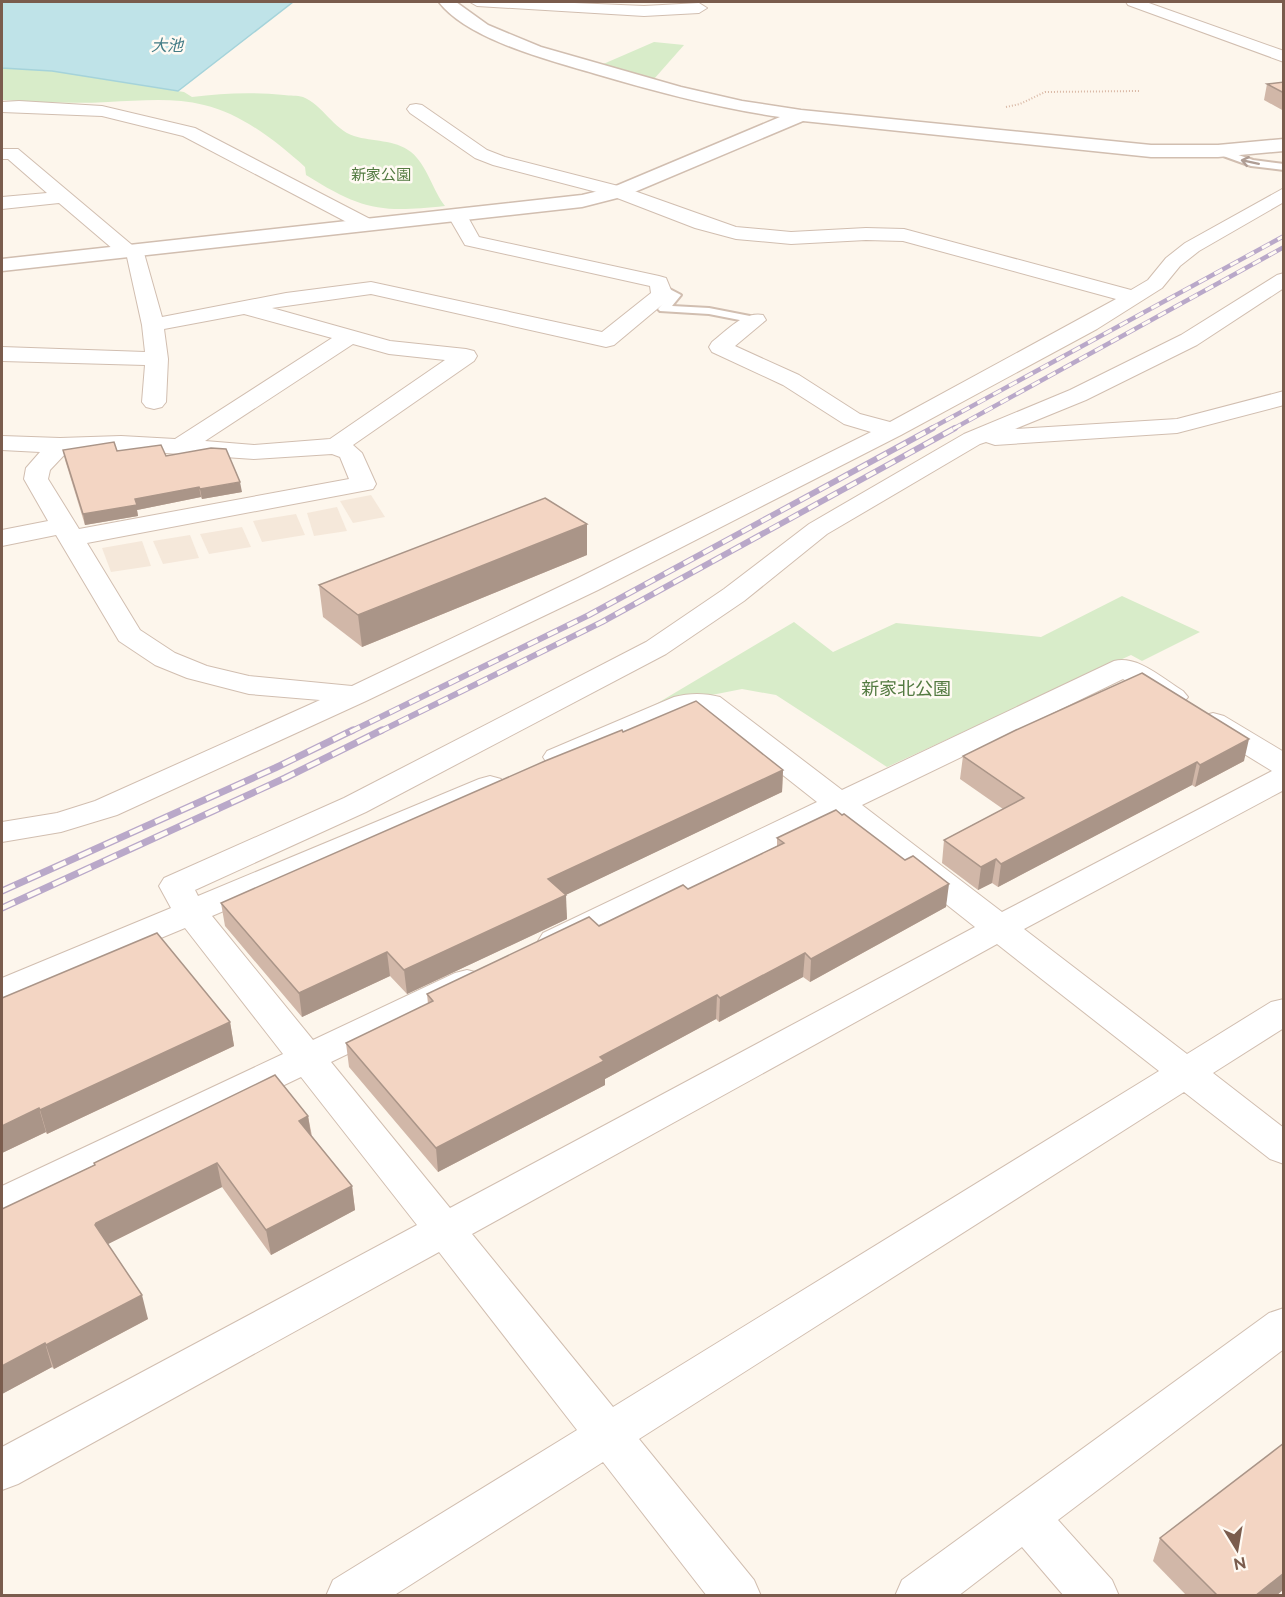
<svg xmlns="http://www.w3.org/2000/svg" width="1285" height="1597" font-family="Raleway,'Noto Sans JP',sans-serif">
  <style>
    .residential { fill: #f5e8da }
    .green { fill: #d8ecc9 }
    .water { fill: #bfe3e8; stroke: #a5d3da; stroke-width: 1.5 }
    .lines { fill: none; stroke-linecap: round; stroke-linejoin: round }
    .service-casing { stroke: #d1beb0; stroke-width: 4 }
    .minor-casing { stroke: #d1beb0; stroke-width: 2 }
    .tertiary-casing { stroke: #d1beb0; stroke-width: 3 }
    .path { stroke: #d9b8a5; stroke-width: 2; stroke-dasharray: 1 2; stroke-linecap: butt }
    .service { fill: #fff; fill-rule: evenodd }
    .minor { fill: #fff; fill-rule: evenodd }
    .tertiary { fill: #fff; fill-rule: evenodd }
    .rail-far2-casing { stroke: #b9a8c9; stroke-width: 4.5 }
    .rail-far1-casing { stroke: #b9a8c9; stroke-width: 6 }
    .rail-casing { stroke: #b9a8c9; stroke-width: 7 }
    .rail-far2 { stroke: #fffaf3; stroke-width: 3; stroke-dasharray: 9; stroke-linecap: butt }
    .rail-far1 { stroke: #fffaf3; stroke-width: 4; stroke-dasharray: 11; stroke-linecap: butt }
    .rail { stroke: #fffaf3; stroke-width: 4.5; stroke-dasharray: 14; stroke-linecap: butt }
    .wall { fill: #d1b7a8 }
    .shaded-wall { fill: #aa9588 }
    .building { fill: #f3d5c3; stroke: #aa9588; stroke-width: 1.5 }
    .oneway { stroke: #af9d94 }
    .labels { text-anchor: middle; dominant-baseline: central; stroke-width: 5; stroke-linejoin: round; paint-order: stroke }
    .far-park-label { font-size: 15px; fill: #537a41; stroke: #fffaf3 }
    .far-water-label { font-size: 16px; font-style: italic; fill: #437c86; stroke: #fffaf3 }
    .park-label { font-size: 18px; fill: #537a41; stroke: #fffaf3 }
  </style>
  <rect width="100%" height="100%" fill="#fdf6ec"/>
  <g class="residential">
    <polygon points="371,495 385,517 353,523 340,501"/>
    <polygon points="337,507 347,531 314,536 307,513"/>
    <polygon points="296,514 305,535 262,542 253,521"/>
    <polygon points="242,527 251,547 209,554 200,534"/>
    <polygon points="190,535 199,558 163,564 153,541"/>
    <polygon points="142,541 151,566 111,572 102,548"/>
  </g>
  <g class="green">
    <polygon points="654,42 684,45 654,79 601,65"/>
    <path d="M2 68 53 71 184 92 192 97C223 93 253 92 284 95 290 96 297 95 303 97 323 105 333 129 354 136 373 142 394 139 411 152 427 165 433 191 445 206 380 213 362 210 306 175L305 167C276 141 242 114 204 105 172 97 139 101 108 102 72 104 37 102 2 100Z"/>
    <polygon points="1122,596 1200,632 1142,661 1131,655 887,767 776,695 742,689 651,707 794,622 833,652 896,623 1041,637"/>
  </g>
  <polygon class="water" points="2,2 293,2 178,91 52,71 2,68"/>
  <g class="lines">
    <defs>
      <g id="service">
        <polygon points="1218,148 1253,160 1284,164 1284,170 1251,166 1215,153 1215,149"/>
        <polygon points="660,284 681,295 672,306 709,308 755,317 761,320 755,323 709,314 660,311 658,309 669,296 655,287"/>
      </g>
      <g id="minor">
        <polygon points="470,2 551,2 644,6 699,3 707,8 699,13 644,16 477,6"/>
        <polygon points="1126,2 1146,2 1284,51 1284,62 1128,5"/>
        <polygon points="19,101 102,106 195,128 372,220 375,224 372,228 358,228 183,136 102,116 2,112 2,102"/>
        <path d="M416 104 422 105 487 150 505 157 626 188 736 227 791 232 866 228 904 229 1131 290 1148 280 1166 258 1185 243 1284 188V202L1199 251 1180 266 1162 288 1097 329 901 435 598 590 366 701 117 815 61 832 2 842V822L57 813 95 801 320 700 249 694 187 678 155 665 119 641 56 535 2 546V530L48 521 24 479 26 468 40 452 2 450V436L60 438 121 436 175 439 332 338 244 314 164 329 168 359 166 402 162 407 154 409 146 407 142 402 145 365 2 361V347L145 352 142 325 127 257 120 255 59 203 2 209V197L47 193 8 159H2V149H18L132 245 142 246 162 317 286 293 371 282 602 332 651 293 650 286 465 245 447 214 450 210H464L479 237 659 276 666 278 673 295 669 299 614 345 606 347 371 294 272 308 390 341 466 349 474 351 477 356 474 361 353 445 362 453 376 484 373 489 87 543 140 630 175 653 207 666 249 676 352 686 578 578 871 432 844 424 783 385 712 352 709 347 712 342C726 331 744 311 763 315L766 320 735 346 799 375 860 414 890 422 1116 299 903 241 866 240 791 244 736 239 695 228 612 196 493 165 475 158 410 113 407 109 410 105ZM353 344 389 354 445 360 330 439 254 445 205 441ZM121 450 254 459 332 454 340 457 349 479 79 529 48 479 50 470 67 452Z"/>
        <path d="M1284 273V288L1197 345 1086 400 1015 429 1177 419 1284 391V405L1177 433 995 445 986 442 980 444 827 534 744 601 666 654 366 812 195 890 198 896 479 779 490 776 501 779 506 786 501 793 212 916 313 1040 455 973 467 970 479 973 485 982 479 991 331 1062 450 1208 975 927 837 818 567 949 555 953 543 949 538 941 543 933 817 802 703 712H688L558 766 547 763 543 757 547 751 674 697C689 693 705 693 720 697L842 790 1114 661C1138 655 1163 679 1183 691L1188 697 1183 703C1161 709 1141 690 1123 679L862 805 1002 912 1272 771 1202 728 1198 722 1202 716 1213 713 1224 716 1284 752V790L1024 929 1187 1054 1271 1002 1284 999V1028L1213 1073 1284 1128V1164L1270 1159 1184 1092 639 1439 754 1580 761 1596H707L603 1462 393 1596H326L333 1580 577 1430 439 1252 18 1484 2 1490V1447L417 1225 301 1077 16 1214 2 1218V1186L283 1054 185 928 2 1004V978L171 908 159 886 164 878 344 798 646 642 724 589 809 524 964 434 1070 390 1181 335 1277 275ZM997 944 1159 1071 613 1407 472 1234Z"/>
        <polygon points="1284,1308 1284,1349 1058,1520 1112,1580 1119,1596 1064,1596 1022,1547 958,1596 895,1596 902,1580 1269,1313"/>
      </g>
      <path id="tertiary" d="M439 2H456L488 25 541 47 681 87 742 101 801 110 1151 145H1218L1284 139V151L1218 157H1151L803 121 625 196 582 207 2 271V259L582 195 611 188 780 117C717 108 657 92 596 74 552 61 468 40 439 2Z"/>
    </defs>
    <use href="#service" class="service-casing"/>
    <use href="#minor" class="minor-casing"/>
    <use href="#tertiary" class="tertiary-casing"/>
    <polyline class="path" points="1006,107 1020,104 1045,92 1139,91"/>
    <use href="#service" class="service"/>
    <use href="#minor" class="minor"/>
    <use href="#tertiary" class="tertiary"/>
    <defs>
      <g id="rail-far2">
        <polyline points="930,429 1284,236"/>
        <polyline points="953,429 1284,247"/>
      </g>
      <g id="rail-far1">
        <polyline points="350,732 589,615 933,428"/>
        <polyline points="379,732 602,622 955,428"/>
      </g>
      <g id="rail">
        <polyline points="2,891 275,768 353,730"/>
        <polyline points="2,908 285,778 382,730"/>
      </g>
    </defs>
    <use href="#rail-far2" class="rail-far2-casing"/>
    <use href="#rail-far1" class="rail-far1-casing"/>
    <use href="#rail" class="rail-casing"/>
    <use href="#rail-far2" class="rail-far2"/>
    <use href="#rail-far1" class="rail-far1"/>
    <use href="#rail" class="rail"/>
  </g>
  <g class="wall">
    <polygon points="1284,82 1284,111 1264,100 1267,84"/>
    <polygon points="63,450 166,456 242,492 202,499 201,497 137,510 138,516 85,525 65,460"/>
    <polygon points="587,555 362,647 323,617 319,585"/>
    <polygon points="623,732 783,770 782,792 565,895 567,919 407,994 390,976 302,1017 225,926 221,903"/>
    <polygon points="963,756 1244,761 1195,787 1192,785 998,887 992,883 978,890 942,863 944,840 1003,809 960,779"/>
    <polygon points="777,838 946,907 810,982 803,977 719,1022 716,1019 605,1079 605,1085 438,1172 349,1067 346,1043 428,1004 427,994 688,889 777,846"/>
    <polygon points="2,998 230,1022 234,1046 47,1134 46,1132 2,1153"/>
    <polygon points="308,1116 312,1136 352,1186 355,1210 271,1255 222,1187 108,1244 148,1319 54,1369 52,1367 2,1394 2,1209 94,1165 94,1163"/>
    <polygon points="1284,1443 1284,1589 1276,1596 1187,1596 1153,1561 1160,1538"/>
  </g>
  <g class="shaded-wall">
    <polygon points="240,482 242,492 202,499 200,489"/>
    <polygon points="199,487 201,497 137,510 138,516 85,525 83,514 135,499"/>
    <polygon points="587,524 587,555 362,647 358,615"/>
    <polygon points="1249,739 1244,761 1195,787 1200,765"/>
    <polygon points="1197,762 1192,785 998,887 1001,864"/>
    <polygon points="783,770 782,792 549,903 548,879"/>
    <polygon points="996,859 992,883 978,890 981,867"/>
    <polygon points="949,884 946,907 810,982 811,959"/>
    <polygon points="566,895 567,919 407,994 404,970"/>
    <polygon points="387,952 390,976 302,1017 299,993"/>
    <polygon points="805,953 803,977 719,1022 720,998"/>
    <polygon points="717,995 716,1019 605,1079 605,1085 438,1172 436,1148 600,1057"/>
    <polygon points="230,1022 234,1046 47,1134 40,1110"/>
    <polygon points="39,1108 46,1132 2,1153 2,1126"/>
    <polygon points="308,1116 312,1141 299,1121"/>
    <polygon points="217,1163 222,1187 102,1247 95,1225 96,1223"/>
    <polygon points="352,1186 355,1210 271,1255 266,1230"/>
    <polygon points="142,1295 148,1319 54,1369 46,1345"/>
    <polygon points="45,1343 52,1367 2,1394 2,1366"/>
    <polygon points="1284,1573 1284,1589 1276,1596 1255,1596"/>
  </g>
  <g class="building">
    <polygon points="1284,82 1284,93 1267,84"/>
    <polygon points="114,442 117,451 161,445 166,456 211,448 226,449 240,482 200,489 199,487 135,499 137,505 83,514 63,450"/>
    <polygon points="545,498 587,524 358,615 319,585"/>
    <polygon points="1142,673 1249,739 1200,765 1197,762 1001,864 996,859 981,867 944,840 1024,798 963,756 1016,730"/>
    <polygon points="696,701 783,770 548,879 566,895 404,970 387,952 299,993 221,903 545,761 622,730 623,732"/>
    <polygon points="836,810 842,815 844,814 905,860 913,856 949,884 811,959 805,953 720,998 717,995 600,1057 604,1061 436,1148 346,1043 433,1001 427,994 589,917 599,926 683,885 688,889 784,843 777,838"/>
    <polygon points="157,933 230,1022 40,1110 39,1108 2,1126 2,998"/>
    <polygon points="275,1075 308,1116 299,1121 352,1186 266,1230 217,1163 96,1223 95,1225 142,1295 46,1345 45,1343 2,1366 2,1209 95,1165 94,1163"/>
    <polygon points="1284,1443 1284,1573 1255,1596 1218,1596 1160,1538"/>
  </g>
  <defs><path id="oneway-shaft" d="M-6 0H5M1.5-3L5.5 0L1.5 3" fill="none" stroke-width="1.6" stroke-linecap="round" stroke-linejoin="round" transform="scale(1.5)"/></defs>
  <use class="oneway" href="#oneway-shaft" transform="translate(1250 162) rotate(-168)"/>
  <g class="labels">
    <g class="far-park-label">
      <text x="381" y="175">新家公園</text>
    </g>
    <g class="far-water-label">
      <text x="167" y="45">大池</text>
    </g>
    <g class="park-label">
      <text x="906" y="688">新家北公園</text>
    </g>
  </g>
  <rect width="1285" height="1597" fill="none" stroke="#7a5c4d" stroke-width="6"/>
  <g transform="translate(1237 1549) rotate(169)" stroke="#fffaf3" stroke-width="4.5" paint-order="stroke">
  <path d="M0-4.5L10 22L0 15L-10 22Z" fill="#7a5c4d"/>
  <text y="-9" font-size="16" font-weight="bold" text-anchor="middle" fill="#7a5c4d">N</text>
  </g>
</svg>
